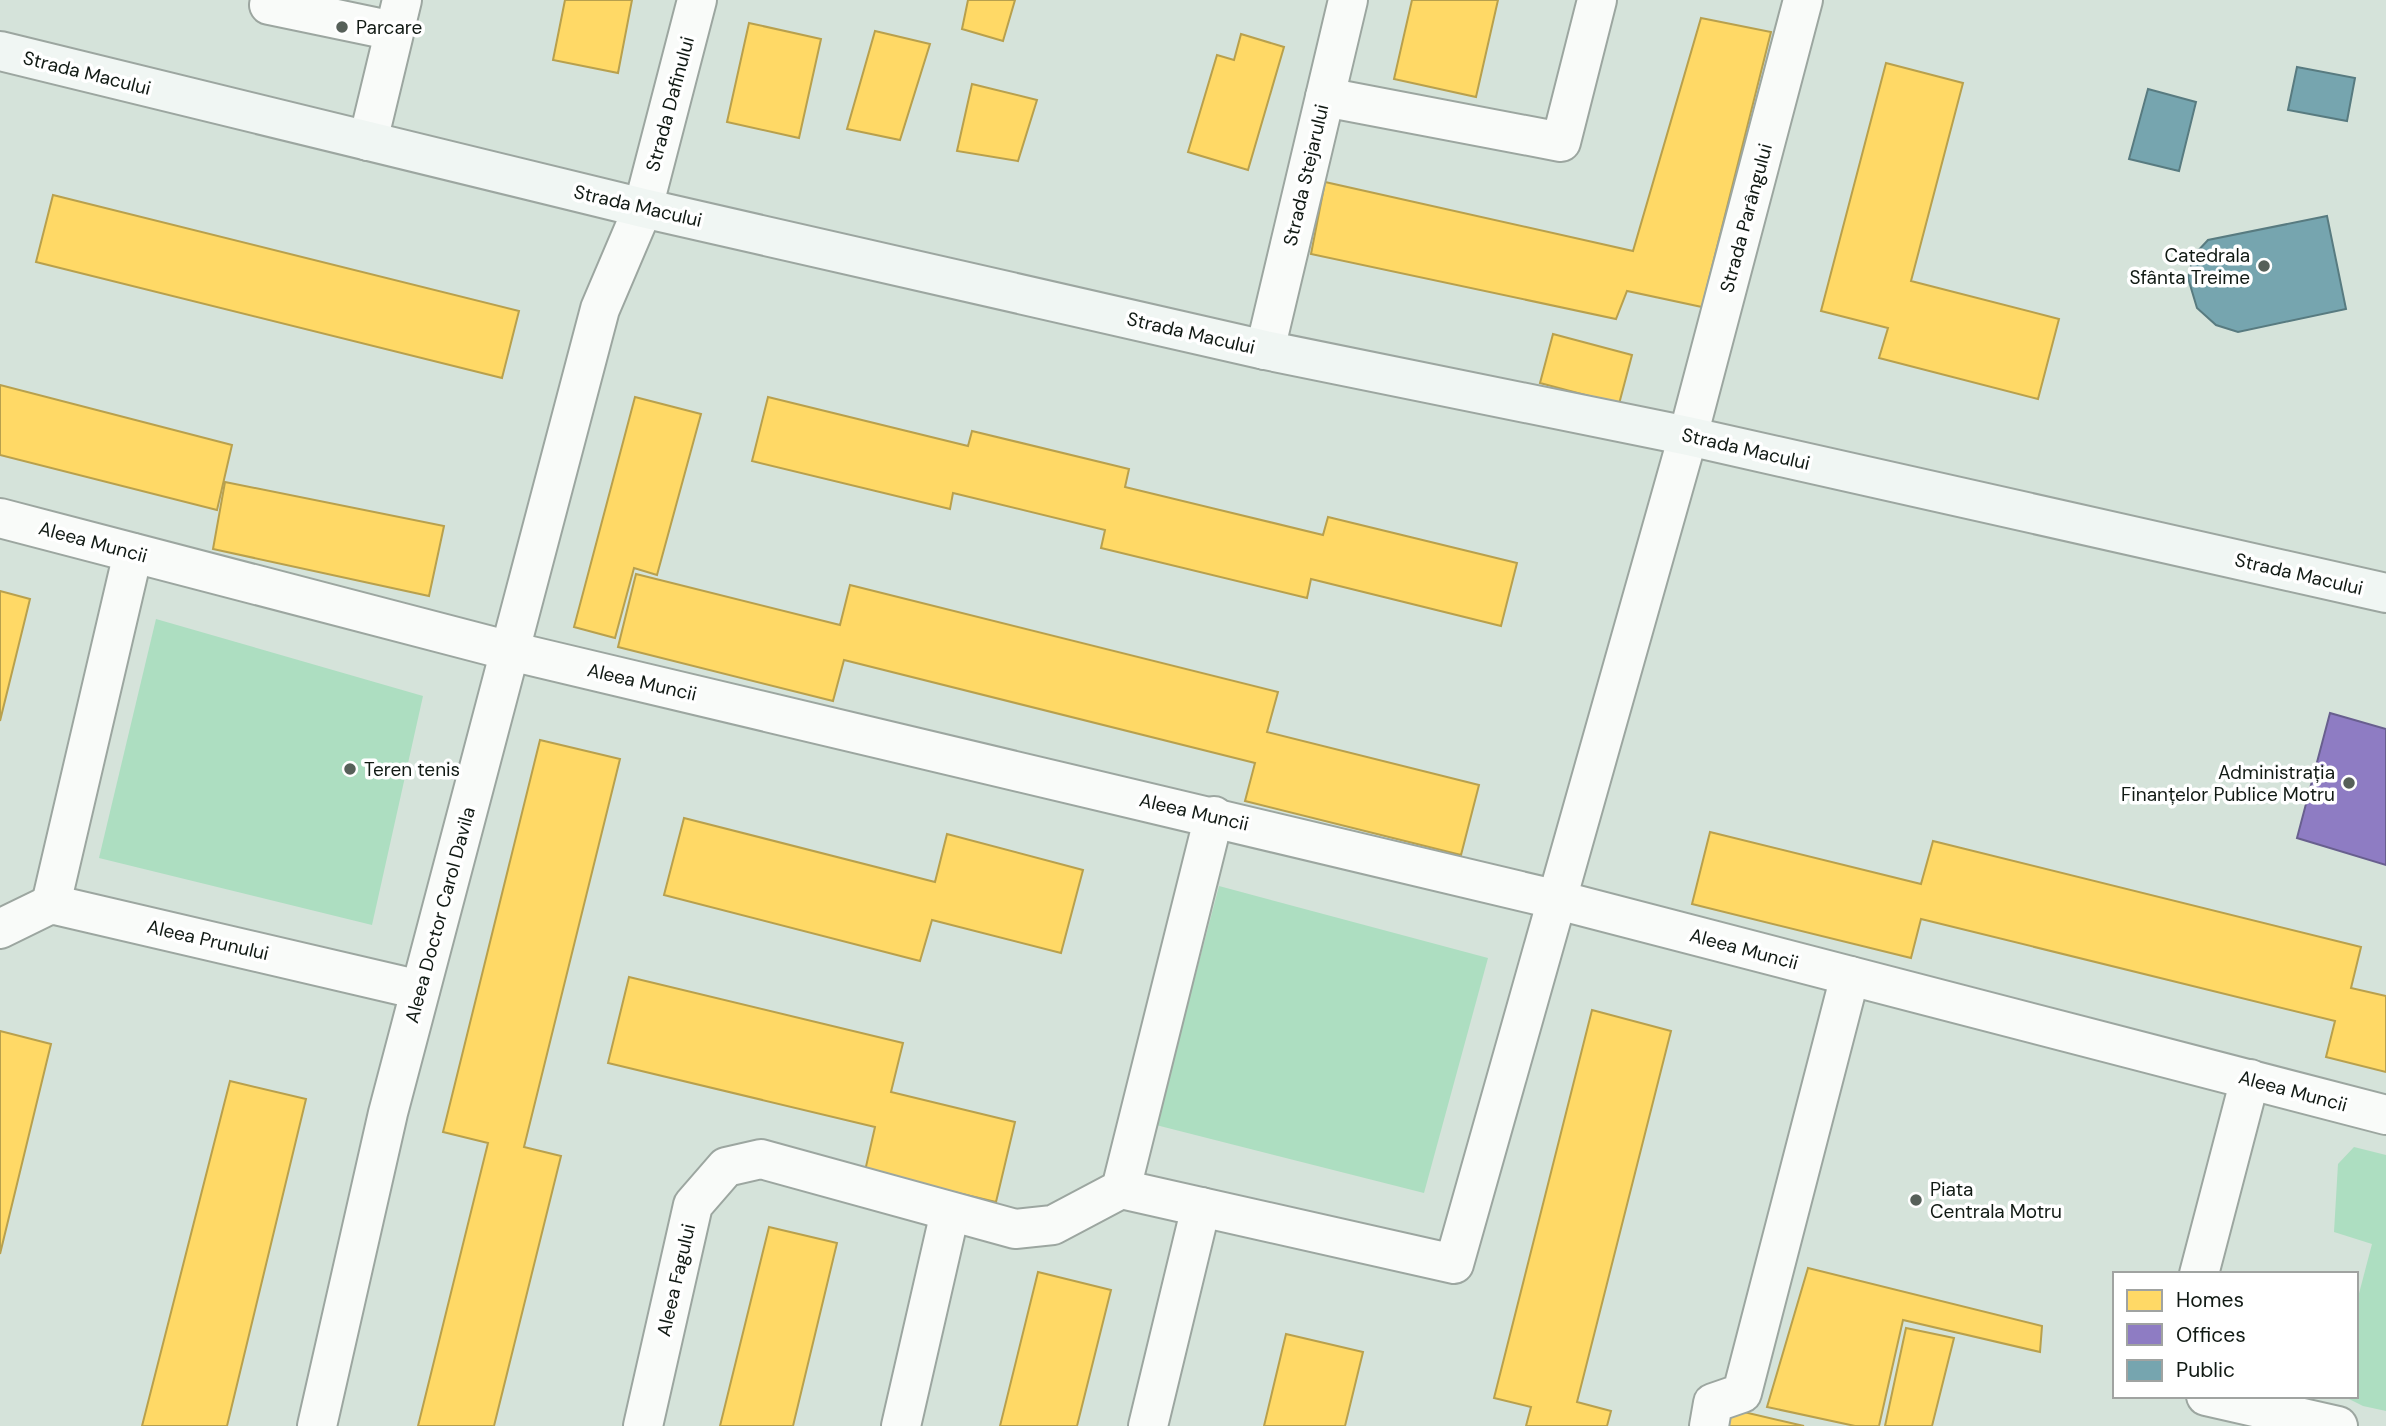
<svg xmlns="http://www.w3.org/2000/svg" width="2386" height="1426" font-family="'DM Sans',sans-serif">
  <style>
    .green { fill: #addec1 }
    .homes { fill: #ffd966; stroke: #b8a04d; stroke-width: 2 }
    .offices { fill: #8e7cc3; stroke: #685f8e; stroke-width: 2 }
    .public { fill: #76a5af; stroke: #587b80; stroke-width: 2 }
    .lines { fill: none; stroke-linecap: round; stroke-linejoin: round }
    .street-casing { stroke: #9ca6a0; stroke-width: 42 }
    .secondary-casing { stroke: #9ca6a0; stroke-width: 42 }
    .street { stroke: #f9fbf9; stroke-width: 38 }
    .secondary { stroke: #f0f6f3; stroke-width: 38 }
    .poi-dot { fill: #566059; stroke: #fff; stroke-width: 2.5 }
    .labels { text-anchor: middle; dominant-baseline: central; stroke-width: 7; stroke-linejoin: round; paint-order: stroke }
    .poi-label { font-size: 19px; fill: #111a14; stroke: #fff; text-anchor: start }
    .street-label { font-size: 19px; fill: #111a14; stroke: #fff }
  </style>
  <rect width="100%" height="100%" fill="#d5e3da"/>
  <g class="green">
    <polygon points="156,619 423,696 372,925 99,858"/>
    <polygon points="1219,886 1488,958 1424,1193 1156,1125"/>
    <polygon points="2354,1147 2386,1155 2386,1411 2363,1406 2343,1396 2356,1396 2356,1305 2372,1244 2334,1232 2338,1164"/>
  </g>
  <g class="homes">
    <polygon points="565,0 632,0 618,73 553,60"/>
    <polygon points="968,0 1015,0 1003,41 962,29"/>
    <polygon points="1412,0 1498,0 1476,97 1394,79"/>
    <polygon points="1701,18 1771,32 1702,307 1627,291 1616,319 1311,254 1325,182 1633,251"/>
    <polygon points="749,23 821,39 799,138 727,122"/>
    <polygon points="875,31 930,44 900,140 847,129"/>
    <polygon points="1241,34 1284,47 1248,170 1188,152 1217,55 1234,60"/>
    <polygon points="1886,63 1963,83 1911,281 2059,319 2038,399 1879,358 1888,328 1821,311"/>
    <polygon points="972,84 1037,100 1018,161 957,151"/>
    <polygon points="53,195 519,311 502,378 36,262"/>
    <polygon points="1553,334 1632,355 1619,404 1540,383"/>
    <polygon points="0,385 232,445 217,510 0,455"/>
    <polygon points="635,397 701,414 657,575 634,568 615,638 574,627"/>
    <polygon points="768,397 968,446 972,431 1129,469 1125,487 1323,535 1328,517 1517,563 1501,626 1311,579 1307,598 1101,548 1105,530 953,493 950,509 752,461"/>
    <polygon points="225,482 444,526 429,596 213,549"/>
    <polygon points="636,574 840,625 850,585 1278,692 1267,732 1479,785 1461,855 1245,801 1255,763 844,660 833,701 618,647"/>
    <polygon points="0,591 30,599 0,721"/>
    <polygon points="540,740 620,759 524,1147 561,1156 494,1426 418,1426 488,1143 443,1132"/>
    <polygon points="684,818 935,882 947,834 1083,870 1061,953 932,920 920,961 664,895"/>
    <polygon points="1710,832 1921,884 1933,841 2361,947 2351,988 2386,996 2386,1072 2326,1057 2335,1021 1921,919 1911,958 1692,904"/>
    <polygon points="629,977 903,1043 891,1092 1015,1122 996,1202 865,1171 875,1127 608,1063"/>
    <polygon points="1592,1010 1671,1031 1577,1402 1611,1411 1607,1426 1526,1426 1531,1407 1494,1398"/>
    <polygon points="0,1031 51,1044 0,1254"/>
    <polygon points="230,1081 306,1099 227,1426 142,1426"/>
    <polygon points="769,1227 837,1243 793,1426 720,1426"/>
    <polygon points="1808,1268 2042,1326 2040,1352 1903,1320 1879,1426 1855,1426 1767,1407"/>
    <polygon points="1038,1272 1111,1290 1077,1426 1000,1426"/>
    <polygon points="1906,1328 1954,1338 1932,1426 1885,1426"/>
    <polygon points="1286,1334 1363,1352 1345,1426 1264,1426"/>
    <polygon points="1731,1409 1804,1426 1726,1426"/>
  </g>
  <polygon class="offices" points="2330,713 2386,729 2386,865 2297,838"/>
  <g class="public">
    <polygon points="2297,67 2355,78 2347,121 2288,110"/>
    <polygon points="2148,89 2196,102 2179,171 2129,159"/>
    <polygon points="2327,216 2346,309 2238,332 2216,325 2197,308 2188,278 2194,255 2208,240"/>
  </g>
  <g class="lines">
    <defs>
      <g id="street">
        <polyline points="270,0 269,5 394,31"/>
        <polyline points="1325,97 1561,142 1597,0"/>
        <polyline points="368,141 402,0"/>
        <polyline points="1265,350 1348,0"/>
        <polyline points="0,518 510,651 1558,900 2386,1115"/>
        <polyline points="51,904 133,553"/>
        <polyline points="0,929 51,904 420,990"/>
        <polyline points="1121,1189 1454,1264 1688,436 1803,0"/>
        <polyline points="2199,1274 2250,1079"/>
        <polyline points="2206,1396 2338,1426"/>
        <polyline points="317,1426 388,1113 600,309 643,208 697,0"/>
        <polyline points="643,1426 693,1205 726,1167 761,1159 1015,1229 1053,1225 1121,1189 1214,816"/>
        <polyline points="901,1426 950,1212"/>
        <polyline points="1148,1426 1201,1207"/>
        <polyline points="1709,1426 1713,1403 1742,1393 1850,976"/>
      </g>
      <polyline id="secondary" points="0,51 643,208 1265,350 1688,436 2386,593"/>
    </defs>
    <use href="#street" class="street-casing"/>
    <use href="#secondary" class="secondary-casing"/>
    <use href="#street" class="street"/>
    <use href="#secondary" class="secondary"/>
  </g>
  <g class="poi-dot">
    <circle cx="342" cy="27" r="7"/>
    <circle cx="2264" cy="266" r="7"/>
    <circle cx="350" cy="769" r="7"/>
    <circle cx="2349" cy="783" r="7"/>
    <circle cx="1916" cy="1200" r="7"/>
  </g>
  <g class="labels">
    <g class="poi-label">
      <text x="356" y="27">Parcare</text>
      <text x="2250" y="255" text-anchor="end">Catedrala<tspan x="2250" dy="22">Sfânta Treime</tspan></text>
      <text x="364" y="769">Teren tenis</text>
      <text x="2335" y="772" text-anchor="end">Administrația<tspan x="2335" dy="22">Finanțelor Publice Motru</tspan></text>
      <text x="1930" y="1189">Piata<tspan x="1930" dy="22">Centrala Motru</tspan></text>
    </g>
    <g class="street-label">
      <text transform="translate(87 73) rotate(14)">Strada Macului</text>
      <text transform="translate(670 104) rotate(-75)">Strada Dafinului</text>
      <text transform="translate(1306 175) rotate(-77)">Strada Stejarului</text>
      <text transform="translate(638 206) rotate(13)">Strada Macului</text>
      <text transform="translate(1746 218) rotate(-75)">Strada Parângului</text>
      <text transform="translate(1191 333) rotate(13)">Strada Macului</text>
      <text transform="translate(1746 449) rotate(13)">Strada Macului</text>
      <text transform="translate(93 542) rotate(15)">Aleea Muncii</text>
      <text transform="translate(2299 574) rotate(13)">Strada Macului</text>
      <text transform="translate(642 682) rotate(13)">Aleea Muncii</text>
      <text transform="translate(1194 812) rotate(13)">Aleea Muncii</text>
      <text transform="translate(440 915) rotate(-75)">Aleea Doctor Carol Davila</text>
      <text transform="translate(208 940) rotate(13)">Aleea Prunului</text>
      <text transform="translate(1744 949) rotate(15)">Aleea Muncii</text>
      <text transform="translate(2293 1091) rotate(15)">Aleea Muncii</text>
      <text transform="translate(676 1280) rotate(-77)">Aleea Fagului</text>
    </g>
  </g>
  <rect x="2113" y="1272" width="245" height="126" fill="#ffffff" stroke="#a0a3a1" stroke-width="2"/>
  <rect x="2127" y="1290" width="35" height="21" fill="#ffd966" stroke="#a0a3a1" stroke-width="2"/>
  <text x="2176" y="1307" font-size="21" fill="#111a14">Homes</text>
  <rect x="2127" y="1324" width="35" height="21" fill="#8e7cc3" stroke="#a0a3a1" stroke-width="2"/>
  <text x="2176" y="1342" font-size="21" fill="#111a14">Offices</text>
  <rect x="2127" y="1360" width="35" height="21" fill="#76a5af" stroke="#a0a3a1" stroke-width="2"/>
  <text x="2176" y="1377" font-size="21" fill="#111a14">Public</text>
</svg>
